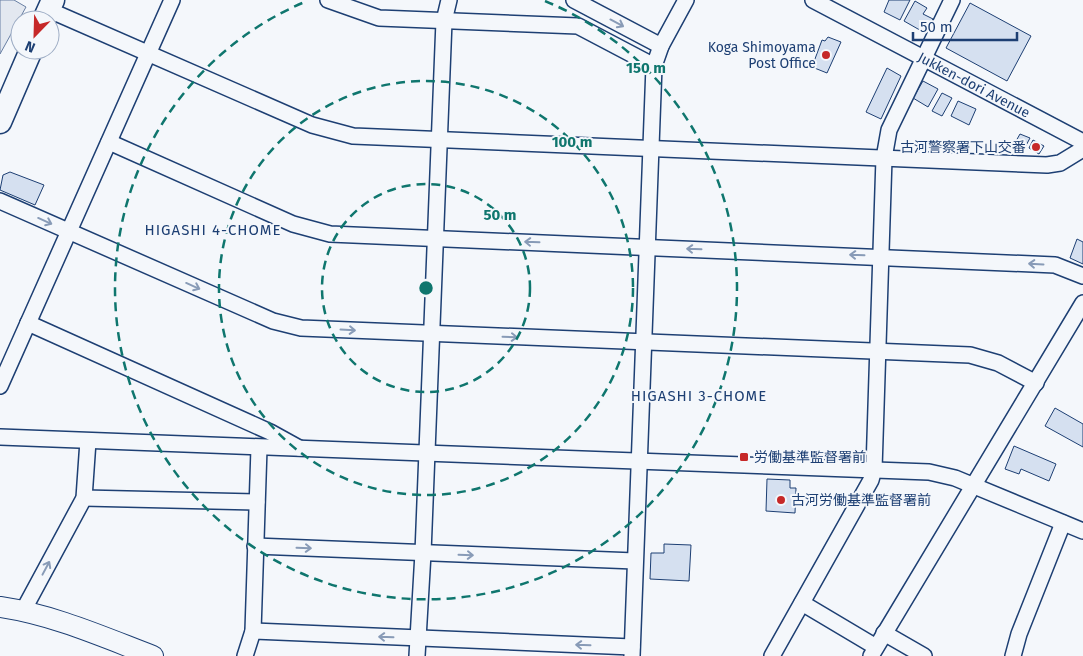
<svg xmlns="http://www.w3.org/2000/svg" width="1083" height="656" font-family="'Fira Sans','Noto Sans JP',sans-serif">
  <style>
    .parking { fill: #e3e8f0; stroke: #687fa3 }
    .building { fill: #d5e0f0; stroke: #1d3f73 }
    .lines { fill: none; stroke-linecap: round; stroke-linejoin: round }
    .minor-casing { stroke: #1d3f73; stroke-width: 18 }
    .major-casing { stroke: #1d3f73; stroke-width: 22 }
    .highway-casing { stroke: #1d3f73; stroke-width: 25 }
    .minor { stroke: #f4f7fb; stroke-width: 15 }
    .major { stroke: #f4f7fb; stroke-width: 20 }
    .highway { stroke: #f4f7fb; stroke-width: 22 }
    .oneway { stroke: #889bb7 }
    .ring { fill: none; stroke: #0f766e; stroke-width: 2.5; stroke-dasharray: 9 6 }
    .poi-dot { fill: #c62828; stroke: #f4f7fb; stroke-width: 2 }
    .labels { text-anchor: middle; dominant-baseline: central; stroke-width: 4; stroke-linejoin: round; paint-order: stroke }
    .poi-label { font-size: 14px; fill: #1d3f73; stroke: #f4f7fb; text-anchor: end }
    .street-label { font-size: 14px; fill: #1d3f73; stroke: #f4f7fb }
    .neighbourhood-label { font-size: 15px; letter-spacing: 1px; fill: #1d3f73; stroke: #f4f7fb }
    .centre { fill: #0f766e; stroke: #f4f7fb; stroke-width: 2.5 }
    .ring-label { font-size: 15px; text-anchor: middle; font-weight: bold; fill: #0f766e; stroke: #f4f7fb; stroke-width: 4; stroke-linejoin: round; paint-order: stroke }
  </style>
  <rect width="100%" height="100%" fill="#f4f7fb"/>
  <polygon class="parking" points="0,0 14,0 26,7 0,54"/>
  <g class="building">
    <polygon points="889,0 910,0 900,20 884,12"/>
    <polygon points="915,1 927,8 923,14 933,19 925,33 904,21"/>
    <polygon points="970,3 1031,36 1007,81 946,48"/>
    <polygon points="828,37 841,42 827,73 812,67 822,40 825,41"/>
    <polygon points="887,68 901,76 881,119 866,112"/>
    <polygon points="923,81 938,89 928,107 913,98"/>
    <polygon points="942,93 952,98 942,116 932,111"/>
    <polygon points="958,101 976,109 969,125 951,116"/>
    <polygon points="1020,134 1030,138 1022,153 1012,148"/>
    <polygon points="1033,140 1044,146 1039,154 1029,148"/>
    <polygon points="10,172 44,185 35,205 0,190 3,175"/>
    <polygon points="1077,239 1083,242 1083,264 1070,258"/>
    <polygon points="1055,408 1083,424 1083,447 1045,426"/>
    <polygon points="1014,446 1056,464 1049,481 1021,469 1019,474 1005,469"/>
    <polygon points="767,479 790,480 790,488 796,488 795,513 766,511"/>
    <polygon points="664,544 691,545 689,581 650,579 651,553 664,553"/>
  </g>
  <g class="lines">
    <defs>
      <g id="minor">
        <polyline points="328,0 379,18 578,26 654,66"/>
        <polyline points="574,0 661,46"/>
        <path id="s1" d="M813 0 1083 142"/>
        <polyline points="49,10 312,125 353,136 1047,165 1060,163 1083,149"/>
        <polyline points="109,142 293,224 330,234 1055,265 1083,276"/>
        <polyline points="0,201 273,321 301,328 970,355 998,363 1036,383"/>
        <polyline points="28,323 270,432 299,448"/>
        <polyline points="0,386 172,0"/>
        <polyline points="0,437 929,472 955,478 1083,531"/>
        <polyline points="84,498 257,502"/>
        <polyline points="255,546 635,561"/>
        <polyline points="802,603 876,647"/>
        <polyline points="23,611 84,498 88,441"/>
        <polyline points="253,631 632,647"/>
        <polyline points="884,633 924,656"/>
        <polyline points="245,656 253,631 259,448"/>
        <polyline points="417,656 423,553 444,21 449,0"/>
        <polyline points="632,656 654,66 661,46 686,0"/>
        <polyline points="772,656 871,480 874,469 884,158 889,130 952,0"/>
        <polyline points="871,656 1083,303"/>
        <polyline points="1013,656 1019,634 1063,523"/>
      </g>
      <path id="major" d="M0 607C54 615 103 637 153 656"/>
      <g id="highway">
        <polyline points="44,20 53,0"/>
        <polyline points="0,122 31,50"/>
      </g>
    </defs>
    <use href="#minor" class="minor-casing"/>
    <use href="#major" class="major-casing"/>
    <use href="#highway" class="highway-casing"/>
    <use href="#minor" class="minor"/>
    <use href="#major" class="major"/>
    <use href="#highway" class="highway"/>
  </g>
  <defs><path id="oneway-shaft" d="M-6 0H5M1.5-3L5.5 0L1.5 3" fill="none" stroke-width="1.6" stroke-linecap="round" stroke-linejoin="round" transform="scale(1.25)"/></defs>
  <g class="oneway">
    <use href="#oneway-shaft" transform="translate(617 23) rotate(28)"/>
    <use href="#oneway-shaft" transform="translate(45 221) rotate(24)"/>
    <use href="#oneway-shaft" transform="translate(532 242) rotate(-178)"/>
    <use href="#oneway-shaft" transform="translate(694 249) rotate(-178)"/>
    <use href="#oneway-shaft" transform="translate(857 255) rotate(-178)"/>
    <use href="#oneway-shaft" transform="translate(1036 264) rotate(-177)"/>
    <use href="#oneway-shaft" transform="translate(193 286) rotate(24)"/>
    <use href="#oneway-shaft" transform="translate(348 330) rotate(3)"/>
    <use href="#oneway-shaft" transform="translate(510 337) rotate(2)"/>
    <use href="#oneway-shaft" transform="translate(304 548) rotate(2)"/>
    <use href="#oneway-shaft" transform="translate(466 555) rotate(2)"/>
    <use href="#oneway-shaft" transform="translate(46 568) rotate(-62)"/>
    <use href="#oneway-shaft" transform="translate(386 637) rotate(-178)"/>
    <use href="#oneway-shaft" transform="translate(583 645) rotate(-178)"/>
  </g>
  <g class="ring">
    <circle cx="426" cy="288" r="104"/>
    <circle cx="426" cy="288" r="207"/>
    <path d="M545 1A311 311 0 1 1 307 1"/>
  </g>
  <g class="poi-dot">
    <circle cx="826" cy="55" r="5"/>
    <circle cx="1036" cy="147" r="5"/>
    <rect x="739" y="452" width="10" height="10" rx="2.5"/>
    <circle cx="781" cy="500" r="5"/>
  </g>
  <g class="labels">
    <g class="poi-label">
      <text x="816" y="47">Koga Shimoyama<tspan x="816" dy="16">Post Office</tspan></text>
      <text x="1026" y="147">古河警察署下山交番</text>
      <text x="754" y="457" text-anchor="start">労働基準監督署前</text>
      <text x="791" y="500" text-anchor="start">古河労働基準監督署前</text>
    </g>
    <g class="street-label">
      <text stroke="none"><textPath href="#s1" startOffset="182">Jukken-dori Avenue</textPath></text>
    </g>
    <g class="neighbourhood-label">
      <text x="213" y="230">HIGASHI 4-CHOME</text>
      <text x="699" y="396">HIGASHI 3-CHOME</text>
    </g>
  </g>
  <circle cx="426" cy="288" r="8" class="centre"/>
  <g class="ring-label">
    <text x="646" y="73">150 m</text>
    <text x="572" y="147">100 m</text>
    <text x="500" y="220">50 m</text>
  </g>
  <g transform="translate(35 35) rotate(203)"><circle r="24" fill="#f4f7fb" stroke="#9eadc5"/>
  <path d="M0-4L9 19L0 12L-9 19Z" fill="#c62828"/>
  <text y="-8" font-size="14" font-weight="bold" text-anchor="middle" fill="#1d3f73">N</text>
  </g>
  <path d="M913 32v8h104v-8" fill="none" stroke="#1d3f73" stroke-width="2.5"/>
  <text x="920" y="32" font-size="15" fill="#1d3f73" stroke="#f4f7fb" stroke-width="4" paint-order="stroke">50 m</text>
</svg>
